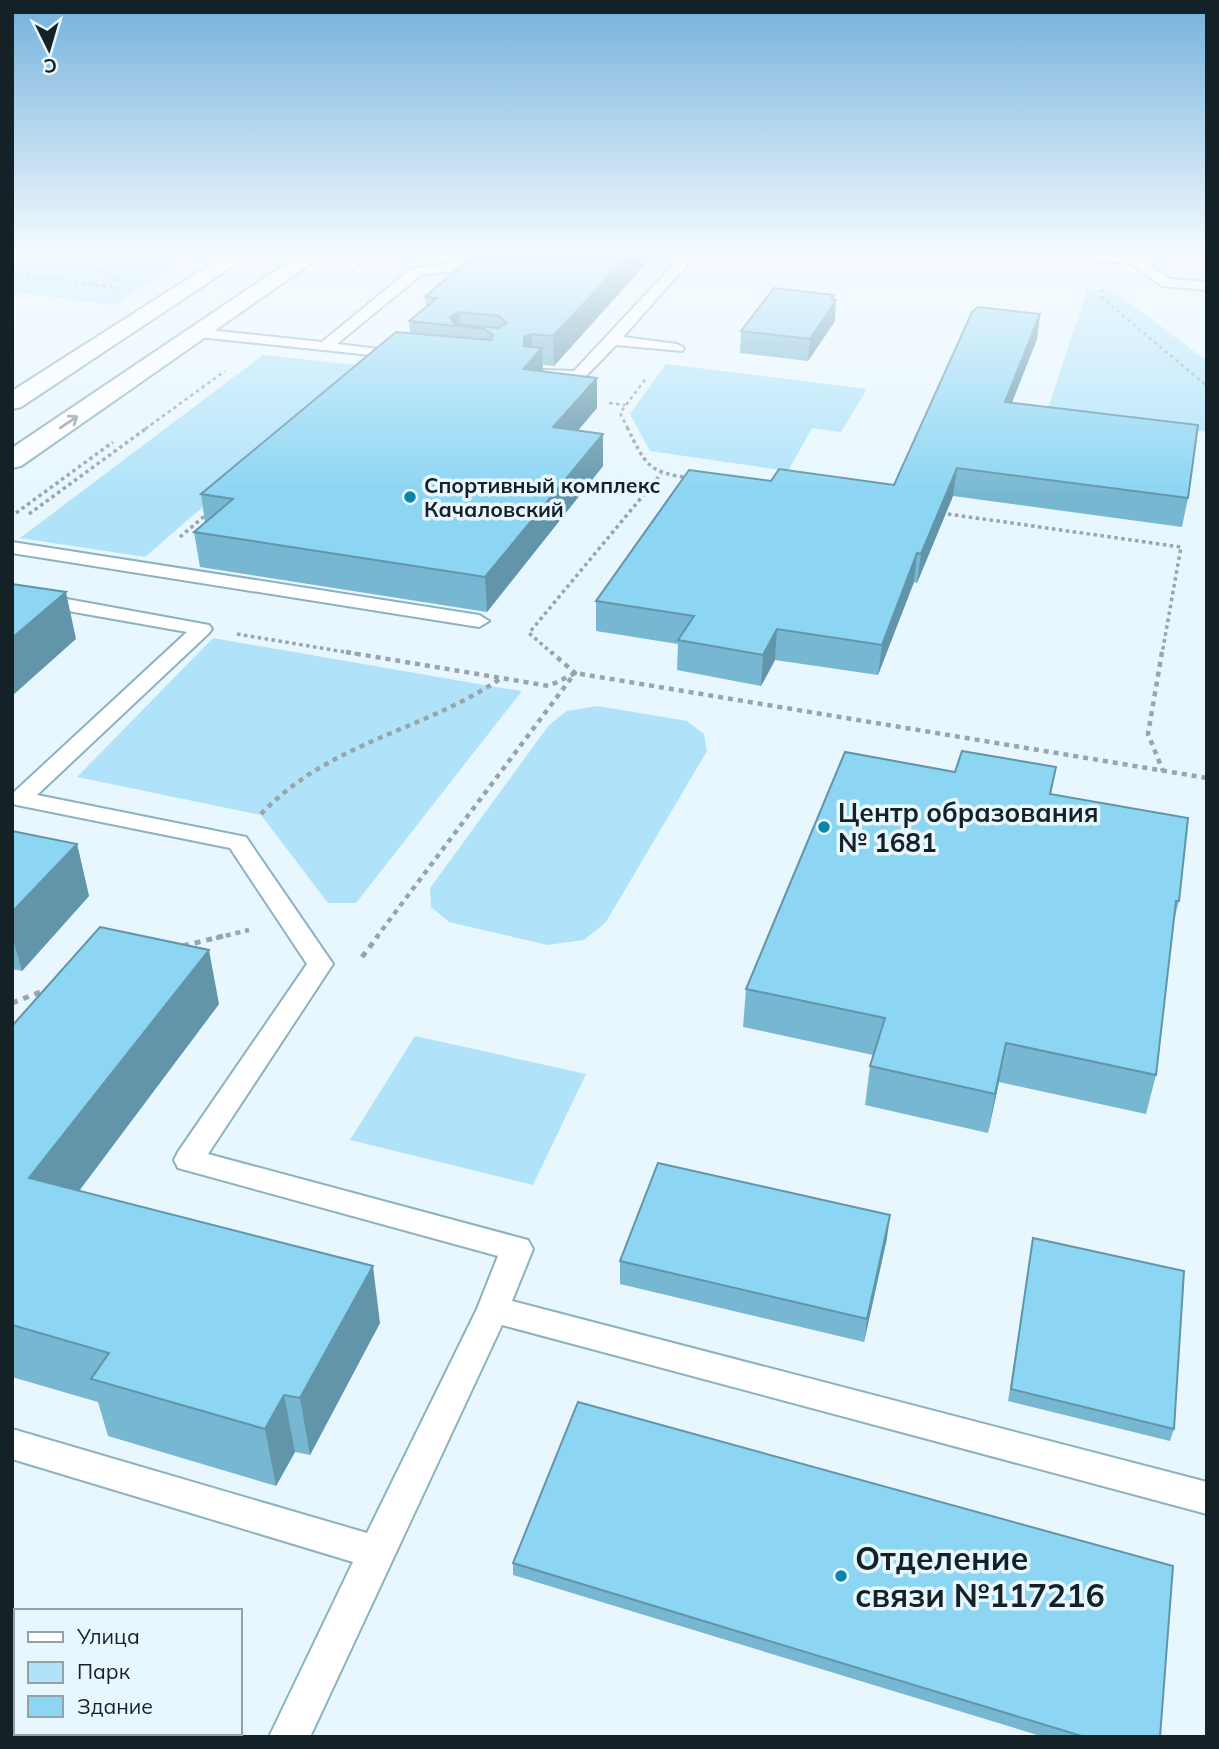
<svg xmlns="http://www.w3.org/2000/svg" width="1219" height="1749" font-family="Mulish,sans-serif">
  <style>
    .green { fill: #b0e3f9 }
    .lines { fill: none; stroke-linecap: round; stroke-linejoin: round }
    .service-casing { stroke: #8cb2c1; stroke-width: 4 }
    .tertiary-casing { stroke: #8cb2c1; stroke-width: 4 }
    .path-far4 { stroke: #97a5ac; stroke-width: 2.5; stroke-dasharray: 3.5 3.5; stroke-linecap: butt }
    .path-far3 { stroke: #97a5ac; stroke-width: 3.5; stroke-dasharray: 3.5 3.5; stroke-linecap: butt }
    .path-far2 { stroke: #97a5ac; stroke-width: 4.5; stroke-dasharray: 5 5; stroke-linecap: butt }
    .path-far1 { stroke: #97a5ac; stroke-width: 5; stroke-dasharray: 6 6; stroke-linecap: butt }
    .path { stroke: #97a5ac; stroke-width: 6; stroke-dasharray: 8 8; stroke-linecap: butt }
    .service { fill: #fff; fill-rule: evenodd }
    .tertiary { fill: #fff; fill-rule: evenodd }
    .wall { fill: #78b7d1 }
    .shaded-wall { fill: #6295aa }
    .building { fill: #8cd5f3; stroke: #6295aa; stroke-width: 2; fill-rule: evenodd }
    .oneway { stroke: #959c9e }
    .poi-dot { fill: #0b86aa; stroke: #e8f7fe; stroke-width: 2.5 }
    .labels { text-anchor: middle; dominant-baseline: central; stroke-width: 7; stroke-linejoin: round; paint-order: stroke }
    .far-poi-label { font-size: 21px; font-weight: bold; fill: #142228; stroke: #e8f7fe; text-anchor: start }
    .poi-label { font-size: 26px; font-weight: bold; fill: #142228; stroke: #e8f7fe; text-anchor: start }
    .near-poi-label { font-size: 32px; font-weight: bold; fill: #142228; stroke: #e8f7fe; text-anchor: start }
  </style>
  <rect width="100%" height="100%" fill="#e8f7fe"/>
  <g class="green">
    <polygon points="12,250 190,250 165,264 170,271 114,305 12,292"/>
    <polygon points="1087,289 1115,292 1207,361 1207,432 1047,412"/>
    <polygon points="263,355 366,366 145,557 20,538"/>
    <polygon points="666,364 867,389 841,432 812,428 788,471 650,451 630,414"/>
    <polygon points="213,638 490,686 522,691 356,903 328,903 261,815 77,777"/>
    <polygon points="597,706 687,721 704,734 707,751 606,922 584,940 547,945 449,922 431,907 430,888 549,725 567,711"/>
    <polygon points="415,1036 586,1074 533,1185 350,1140"/>
  </g>
  <g class="lines">
    <defs>
      <g id="service">
        <polygon points="464,250 478,250 457,271 421,275 337,344 404,352 409,353 409,359 198,337 191,333 198,329 322,342 412,268 448,264"/>
        <polygon points="687,250 700,250 623,337 677,344 684,348 682,351 616,345 583,379 543,376 543,370 574,371"/>
        <polygon points="1031,250 1076,250 1132,256 1138,250 1152,250 1143,260 1170,279 1207,282 1207,290 1162,286 1132,264 1037,254"/>
        <polygon points="12,542 479,615 489,621 479,627 12,553"/>
        <polygon points="12,589 209,625 212,629 209,633 37,795 246,837 333,964 208,1154 528,1240 533,1249 512,1301 1207,1482 1207,1514 502,1325 310,1737 269,1737 353,1562 12,1459 12,1429 367,1533 477,1309 498,1256 178,1168 174,1160 178,1152 307,964 230,848 12,804 12,794 187,632 12,601"/>
      </g>
      <g id="tertiary">
        <polygon points="233,250 257,250 21,407 12,409 12,391"/>
        <polygon points="306,250 330,250 21,466 12,468 12,448"/>
      </g>
    </defs>
    <use href="#service" class="service-casing"/>
    <use href="#tertiary" class="tertiary-casing"/>
    <g class="path-far4">
      <polyline points="63,250 124,283"/>
      <polyline points="874,250 1006,261"/>
      <polyline points="12,253 34,250"/>
      <polyline points="351,271 380,250"/>
      <polyline points="12,274 119,288"/>
      <polyline points="1102,289 1102,298 1207,386"/>
      <polyline points="609,403 625,405"/>
      <polyline points="145,429 225,371"/>
      <polyline points="628,429 620,413 647,377"/>
    </g>
    <g class="path-far3">
      <path d="M627 427C646 465 647 472 690 478"/>
      <polyline points="16,513 113,442"/>
      <polyline points="941,513 1181,547 1162,654"/>
      <polyline points="29,514 148,427"/>
      <polyline points="180,537 208,513"/>
      <polyline points="237,634 357,654"/>
      <polyline points="553,654 529,633 661,474"/>
    </g>
    <g class="path-far2">
      <polyline points="346,652 549,686 575,673 1207,778"/>
      <polyline points="1162,652 1148,734 1163,771"/>
      <path d="M261 814C332 740 421 733 503 677"/>
      <polyline points="216,938 249,930"/>
      <polyline points="376,938 575,673 551,652"/>
    </g>
    <g class="path-far1">
      <polyline points="183,946 223,936"/>
      <polyline points="362,957 378,936"/>
      <polyline points="12,1003 48,989"/>
    </g>
    <polyline class="path" points="12,1639 16,1640"/>
    <use href="#service" class="service"/>
    <use href="#tertiary" class="tertiary"/>
  </g>
  <g class="wall">
    <polygon points="658,250 554,366 543,365 543,371 597,378 597,408 578,430 603,466 487,612 200,567 194,532 205,523 201,494 410,333 409,321 426,307 425,297"/>
    <polygon points="834,300 835,321 808,361 740,353 741,331"/>
    <polygon points="1040,314 1037,339 1012,402 1188,498 1182,527 953,496 917,583 914,582 878,675 775,660 761,686 677,670 678,644 596,631 596,601 771,481 894,485"/>
    <polygon points="1056,767 1051,794 1179,901 1174,920 1156,1075 1146,1114 999,1082 988,1133 865,1105 870,1066 873,1055 743,1027 746,989 955,772"/>
    <polygon points="12,831 77,844 89,896 22,971 12,969"/>
    <polygon points="219,1004 79,1191 380,1323 310,1455 295,1452 276,1486 108,1436 98,1402 12,1377 12,1026"/>
    <polygon points="887,1238 864,1342 620,1284 620,1261"/>
    <polygon points="1033,1238 1174,1429 1170,1441 1008,1401"/>
    <polygon points="513,1563 1160,1737 1044,1737 513,1575"/>
  </g>
  <g class="shaded-wall">
    <polygon points="634,250 658,250 554,366 553,336"/>
    <polygon points="834,295 834,304 836,300 835,321 808,361 810,339"/>
    <polygon points="460,312 461,327 450,325 450,317"/>
    <polygon points="1040,314 1037,339 1002,428 1005,402"/>
    <polygon points="532,334 532,359 542,348 543,378 523,369 524,337"/>
    <polygon points="597,378 597,408 554,459 553,427"/>
    <polygon points="603,434 603,466 487,612 485,577"/>
    <polygon points="957,468 953,496 917,583 921,554"/>
    <polygon points="917,553 914,582 878,675 882,645"/>
    <polygon points="66,592 76,639 12,696 12,638"/>
    <polygon points="777,629 775,660 761,686 763,655"/>
    <polygon points="77,844 89,896 22,971 12,936 12,912"/>
    <polygon points="209,950 219,1004 46,1235 29,1178"/>
    <polygon points="1006,1043 999,1082 988,1133 995,1094"/>
    <polygon points="890,1215 887,1238 864,1342 867,1319"/>
    <polygon points="373,1266 380,1323 310,1455 300,1398"/>
    <polygon points="284,1395 295,1452 276,1486 265,1429"/>
  </g>
  <g class="building">
    <path d="M479 250H634L553 336 532 334 524 337V346L542 348 523 369 597 378 553 427 603 434 485 577 194 532 233 499 201 494 396 332 491 340 493 335 484 329 409 321 437 298 425 297ZM460 312 499 316 507 323 498 328 454 324 450 317Z"/>
    <polygon points="774,288 834,295 831,299 836,300 810,339 741,331"/>
    <polygon points="978,307 1040,314 1005,402 1198,425 1188,498 957,468 921,554 917,553 882,645 777,629 763,655 678,640 694,616 596,601 689,470 771,481 779,469 894,485 972,312"/>
    <polygon points="12,584 66,592 12,638"/>
    <polygon points="962,751 1056,767 1050,794 1188,818 1179,901 1176,901 1156,1075 1006,1043 995,1094 870,1066 885,1018 746,989 845,752 955,772"/>
    <polygon points="12,831 77,844 12,912"/>
    <polygon points="100,927 209,950 29,1178 373,1266 300,1398 284,1395 265,1429 91,1379 109,1353 12,1325 12,1026"/>
    <polygon points="658,1163 890,1215 867,1319 620,1261"/>
    <polygon points="1033,1238 1184,1271 1174,1429 1011,1389"/>
    <polygon points="578,1402 1173,1566 1160,1737 1085,1737 513,1563"/>
  </g>
  <defs><path id="oneway-shaft" d="M-6 0H5M1.5-3L5.5 0L1.5 3" fill="none" stroke-width="1.6" stroke-linecap="round" stroke-linejoin="round" transform="scale(1.75)"/></defs>
  <use class="oneway" href="#oneway-shaft" transform="translate(69 422) rotate(-34)"/>
  <linearGradient id="sky" x2="0" y2="1"><stop stop-color="#73b1db"/><stop offset="0.51" stop-color="#f5fbff"/><stop offset="1" stop-color="#f5fbff" stop-opacity="0"/></linearGradient>
  <rect width="1219" height="495" fill="url(#sky)"/>
  <g class="poi-dot">
    <circle cx="410" cy="497" r="7"/>
    <circle cx="824" cy="827" r="7"/>
    <circle cx="841" cy="1576" r="7"/>
  </g>
  <g class="labels">
    <g class="far-poi-label">
      <text x="424" y="485">Спортивный комплекс<tspan x="424" dy="24">Качаловский</tspan></text>
    </g>
    <g class="poi-label">
      <text x="838" y="812">Центр образования<tspan x="838" dy="30">№ 1681</tspan></text>
    </g>
    <g class="near-poi-label">
      <text x="855" y="1558">Отделение<tspan x="855" dy="37">связи №117216</tspan></text>
    </g>
  </g>
  <rect width="1219" height="1749" fill="none" stroke="#142228" stroke-width="28"/>
  <rect x="14" y="1609" width="228" height="126" fill="#e8f7fe" stroke="#93a2a8" stroke-width="2"/>
  <rect x="28" y="1632" width="35" height="10" fill="#ffffff" stroke="#93a2a8" stroke-width="2"/>
  <text x="77" y="1644" font-size="21" fill="#142228">Улица</text>
  <rect x="28" y="1662" width="35" height="21" fill="#b0e3f9" stroke="#93a2a8" stroke-width="2"/>
  <text x="77" y="1679" font-size="21" fill="#142228">Парк</text>
  <rect x="28" y="1696" width="35" height="21" fill="#8cd5f3" stroke="#93a2a8" stroke-width="2"/>
  <text x="77" y="1714" font-size="21" fill="#142228">Здание</text>
  <g transform="translate(49 49) rotate(175)" stroke="#e8f7fe" stroke-width="5" paint-order="stroke">
  <path d="M0-5L12 26L0 18L-12 26Z" fill="#142228"/>
  <text y="-10" font-size="19" font-weight="bold" text-anchor="middle" fill="#142228">С</text>
  </g>
</svg>
